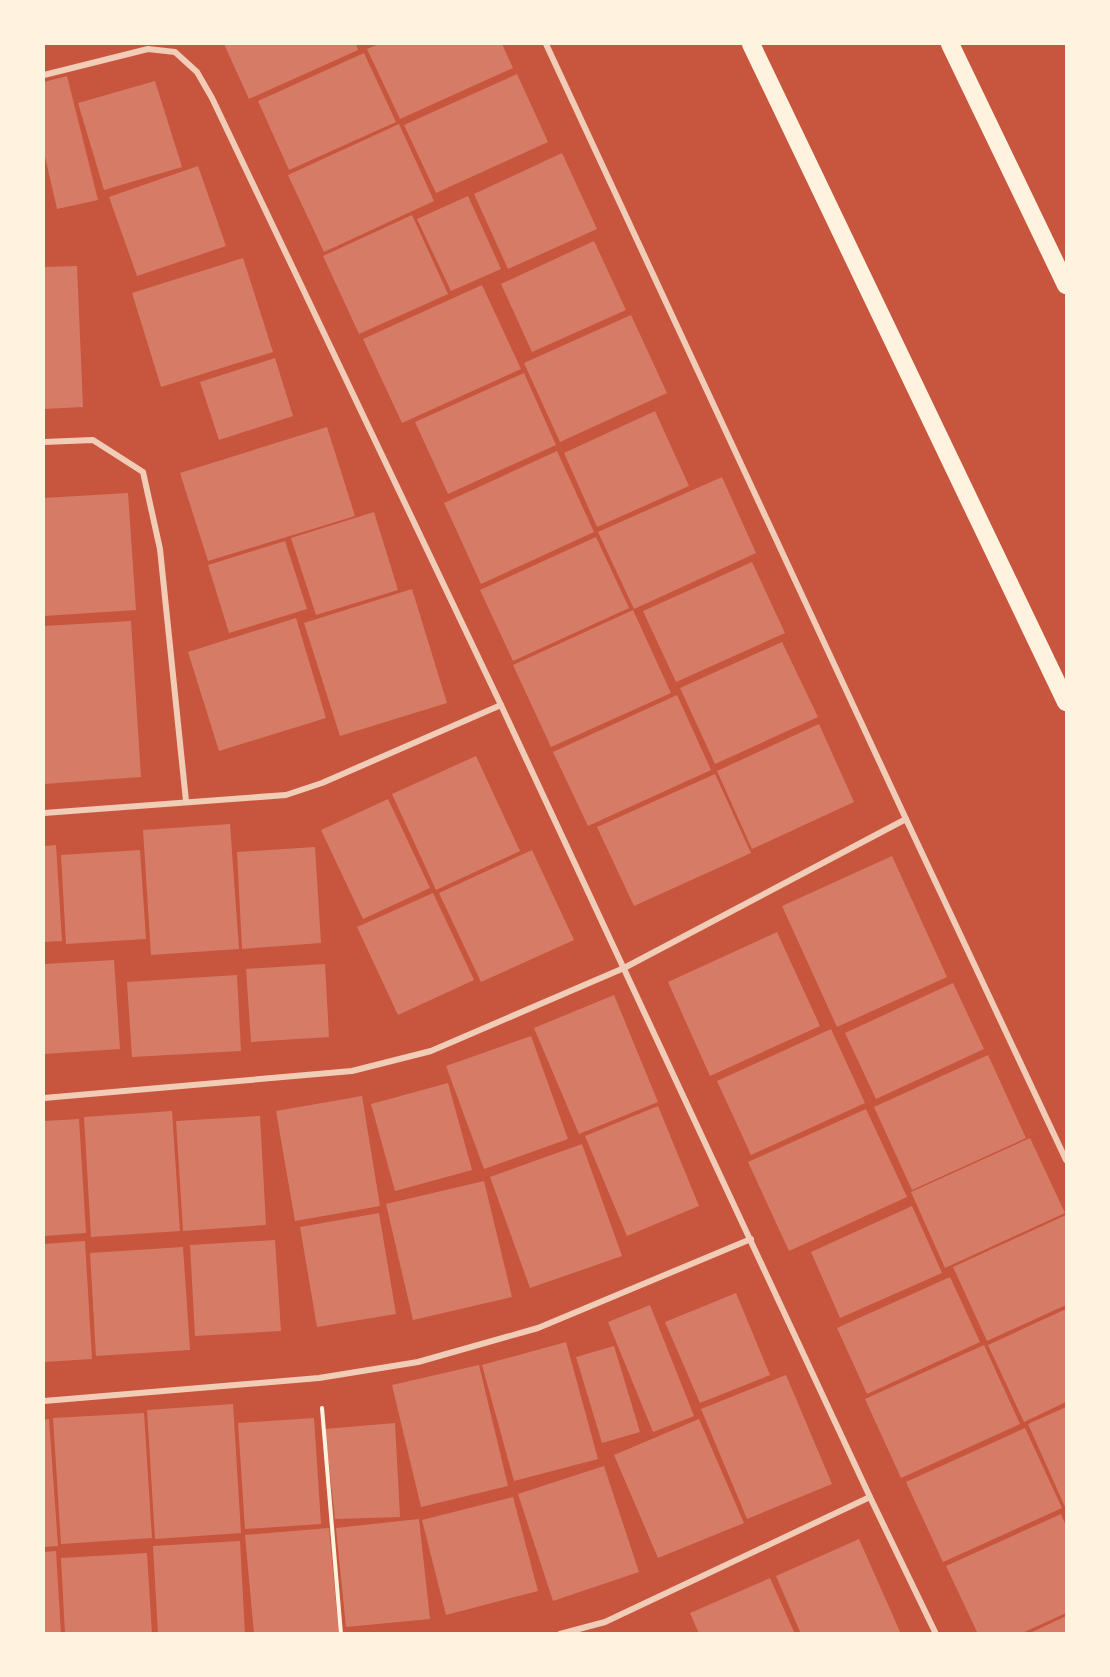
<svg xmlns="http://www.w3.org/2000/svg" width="1110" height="1677" font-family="'Exo 2',sans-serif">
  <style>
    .building { fill: #d67c66 }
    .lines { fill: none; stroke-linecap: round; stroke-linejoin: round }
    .path { stroke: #fff3e0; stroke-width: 4 }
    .minor { stroke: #f1ccb7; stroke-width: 6 }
    .motorway { stroke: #fff3e0; stroke-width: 18 }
  </style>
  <rect width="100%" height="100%" fill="#c8553d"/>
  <g class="building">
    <polygon points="224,44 356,44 358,50 249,99"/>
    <polygon points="379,44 502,44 513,68 400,119 367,49"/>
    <polygon points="364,53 396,122 289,170 258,101"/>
    <polygon points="517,74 548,142 436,193 404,125"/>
    <polygon points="67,76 98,200 57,209 44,152 44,82"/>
    <polygon points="155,81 182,167 104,190 78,103"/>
    <polygon points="399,124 434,201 324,252 288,175"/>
    <polygon points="562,153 597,229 508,269 474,194"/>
    <polygon points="198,166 226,246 137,276 109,197"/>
    <polygon points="468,196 501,269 451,291 417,219"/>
    <polygon points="412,215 448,294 359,334 323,256"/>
    <polygon points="594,241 626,310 532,352 501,284"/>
    <polygon points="243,258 273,352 161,387 132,293"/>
    <polygon points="77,266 83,407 44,409 44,267"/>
    <polygon points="482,285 521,369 402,423 363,339"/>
    <polygon points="631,315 667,393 560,442 524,363"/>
    <polygon points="275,358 293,416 219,440 200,382"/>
    <polygon points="524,373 556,445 448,494 415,422"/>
    <polygon points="655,411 689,486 597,527 564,453"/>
    <polygon points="327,427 355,516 208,561 180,473"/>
    <polygon points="557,451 594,532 481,584 444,503"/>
    <polygon points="722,477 756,553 634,609 598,532"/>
    <polygon points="128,493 136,610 44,616 44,498"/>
    <polygon points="374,512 398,590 316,615 291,538"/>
    <polygon points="596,537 629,608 513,661 480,590"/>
    <polygon points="285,541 307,609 229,633 208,565"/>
    <polygon points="752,562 785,633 676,682 643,611"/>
    <polygon points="412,589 447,703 340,736 304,623"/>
    <polygon points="633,610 671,693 551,747 513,665"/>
    <polygon points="296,618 326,718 219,751 188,652"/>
    <polygon points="131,621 141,777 44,784 44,626"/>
    <polygon points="782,642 818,717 715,764 680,688"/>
    <polygon points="677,695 711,770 588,826 553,752"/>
    <polygon points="819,724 854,802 752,849 717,771"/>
    <polygon points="476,756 520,851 436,890 392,794"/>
    <polygon points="715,774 751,853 634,906 597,827"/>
    <polygon points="388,799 430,888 363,919 321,830"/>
    <polygon points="230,824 239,949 151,955 143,830"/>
    <polygon points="56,845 62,941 44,942 44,846"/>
    <polygon points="315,847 321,943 242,949 237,852"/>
    <polygon points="140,850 146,939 66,944 61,855"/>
    <polygon points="532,850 574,940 481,982 439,893"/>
    <polygon points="892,856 947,977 837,1027 782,906"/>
    <polygon points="433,893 474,980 398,1015 357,927"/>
    <polygon points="777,932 820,1026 710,1076 668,982"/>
    <polygon points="114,960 120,1049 44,1054 44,964"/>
    <polygon points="325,964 329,1037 251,1042 246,969"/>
    <polygon points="237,975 241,1051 132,1057 127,982"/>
    <polygon points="953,983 984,1049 876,1099 845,1033"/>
    <polygon points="614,995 658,1102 579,1134 534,1028"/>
    <polygon points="831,1029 865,1103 751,1155 717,1081"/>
    <polygon points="531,1036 568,1139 484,1169 446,1066"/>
    <polygon points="988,1055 1026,1138 912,1190 874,1107"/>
    <polygon points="448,1083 472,1170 395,1191 371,1104"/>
    <polygon points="362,1096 380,1206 295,1221 276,1111"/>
    <polygon points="658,1106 699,1206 627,1236 585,1136"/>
    <polygon points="866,1109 907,1197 789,1251 748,1162"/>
    <polygon points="172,1111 180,1231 91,1237 84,1117"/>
    <polygon points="260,1116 266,1225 183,1231 176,1121"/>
    <polygon points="79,1119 86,1233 44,1236 44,1121"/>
    <polygon points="1030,1138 1065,1213 945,1268 911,1192"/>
    <polygon points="582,1144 622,1256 530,1288 490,1177"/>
    <polygon points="484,1181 512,1297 413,1320 386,1204"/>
    <polygon points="912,1206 942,1273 840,1318 811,1252"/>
    <polygon points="379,1213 396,1314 317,1327 300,1227"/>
    <polygon points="1066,1215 1066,1305 987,1341 953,1267"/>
    <polygon points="275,1240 281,1331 195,1336 190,1245"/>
    <polygon points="85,1241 92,1359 44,1362 44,1244"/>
    <polygon points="183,1247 190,1350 96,1356 90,1253"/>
    <polygon points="950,1277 980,1342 867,1394 837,1328"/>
    <polygon points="736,1293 770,1375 700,1403 665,1322"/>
    <polygon points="650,1305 694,1416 653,1432 608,1322"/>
    <polygon points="1066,1309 1066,1402 1024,1422 988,1345"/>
    <polygon points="566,1342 598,1459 514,1481 482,1365"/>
    <polygon points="984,1345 1020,1424 901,1478 865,1399"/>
    <polygon points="614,1346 640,1432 602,1443 576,1357"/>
    <polygon points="479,1365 508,1486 421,1507 392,1385"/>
    <polygon points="786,1375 832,1484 747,1519 701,1409"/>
    <polygon points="233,1404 241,1533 155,1539 147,1410"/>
    <polygon points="1066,1407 1066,1509 1028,1424"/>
    <polygon points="144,1413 152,1538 61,1544 53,1418"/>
    <polygon points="314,1418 321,1524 245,1529 238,1423"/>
    <polygon points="49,1419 58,1546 44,1547 44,1420"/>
    <polygon points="699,1419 744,1523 658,1558 614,1455"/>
    <polygon points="395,1423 400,1517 335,1519 325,1429"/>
    <polygon points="1025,1428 1062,1508 943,1562 906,1482"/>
    <polygon points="604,1466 639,1572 553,1601 518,1494"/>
    <polygon points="513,1497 538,1591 446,1615 422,1520"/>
    <polygon points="1061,1514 1066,1526 1066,1613 1020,1634 978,1634 946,1566"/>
    <polygon points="419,1519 430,1619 346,1627 336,1528"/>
    <polygon points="329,1528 339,1634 254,1634 245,1535"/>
    <polygon points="859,1539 901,1634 801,1634 776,1576"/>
    <polygon points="240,1541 245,1634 158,1634 153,1546"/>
    <polygon points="56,1551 61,1634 44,1634 44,1552"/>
    <polygon points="147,1553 152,1634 65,1634 61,1558"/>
    <polygon points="770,1578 795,1634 699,1634 690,1613"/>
    <polygon points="1066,1616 1066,1634 1028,1634"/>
  </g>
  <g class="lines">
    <polyline class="path" points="322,1408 341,1634"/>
    <g class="minor">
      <polyline points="546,44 906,819 1066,1160"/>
      <polyline points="44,75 148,49 175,52 197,72 212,98 501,705 870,1497 936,1634"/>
      <polyline points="44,442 93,440 143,472 160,549 186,801"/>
      <polyline points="44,813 286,795 322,783 501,705"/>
      <polyline points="44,1098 352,1071 431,1051 624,968 906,819"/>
      <polyline points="44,1401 319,1378 418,1362 538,1328 751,1239"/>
      <polyline points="560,1634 605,1622 870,1497"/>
    </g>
    <g class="motorway">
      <polyline points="751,44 1066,702"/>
      <polyline points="950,44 1066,285"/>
    </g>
  </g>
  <rect width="1110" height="1677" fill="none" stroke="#fff3e0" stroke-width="90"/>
</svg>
